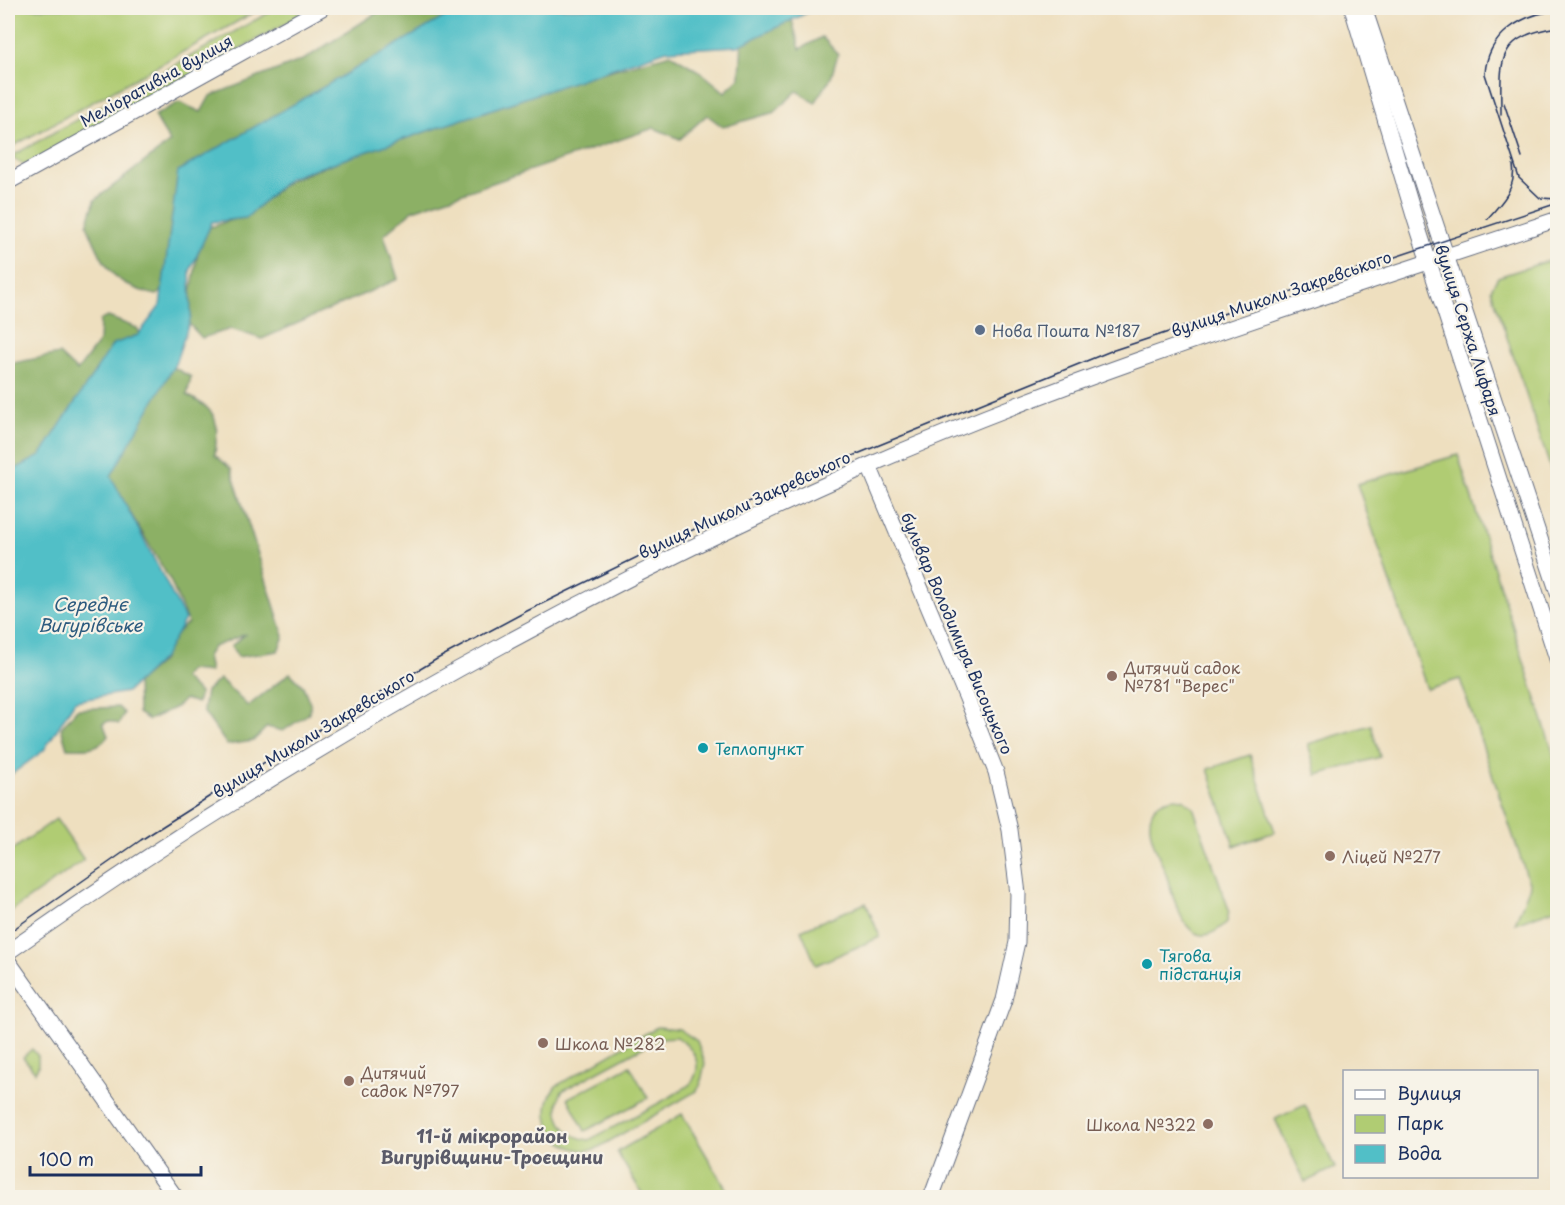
<svg xmlns="http://www.w3.org/2000/svg" width="1565" height="1205" font-family="'Playpen Sans',sans-serif">
  <style>
    .green { fill: #b0cc73; stroke: #667e68; stroke-width: 1.5; fill-rule: evenodd }
    .forest { fill: #8cb065; stroke: #547062; stroke-width: 1.5 }
    .water { fill: #51bfc7; stroke: #367792; stroke-width: 1.5 }
    .lines { fill: none; stroke-linecap: round; stroke-linejoin: round }
    .minor-casing { stroke: #656d80; stroke-width: 17 }
    .minor { stroke: #fff; stroke-width: 15 }
    .tram { stroke: #1b2f5e; stroke-width: 1.5 }
    .service-dot { fill: #5c6f8a; stroke: #f7f3e8; stroke-width: 2 }
    .education-dot { fill: #8d6e63; stroke: #f7f3e8; stroke-width: 2 }
    .culture-dot { fill: #0f9aa8; stroke: #f7f3e8; stroke-width: 2 }
    .labels { text-anchor: middle; dominant-baseline: central; stroke-width: 4.5; stroke-linejoin: round; paint-order: stroke }
    .street-label { font-size: 16px; fill: #1b2f5e; stroke: #f7f3e8 }
    .service-label { font-size: 16px; fill: #4e5e75; stroke: #f7f3e8; text-anchor: start }
    .education-label { font-size: 16px; fill: #785e54; stroke: #f7f3e8; text-anchor: start }
    .culture-label { font-size: 16px; fill: #0d838f; stroke: #f7f3e8; text-anchor: start }
    .water-label { font-size: 18px; font-style: italic; fill: #2b5a7e; stroke: #f7f3e8 }
    .neighbourhood-label { font-size: 18px; font-weight: bold; fill: #5b5b69; stroke: #f7f3e8 }
  </style>
  <rect width="100%" height="100%" fill="#f7f3e8"/>
  <filter id="ink" filterUnits="userSpaceOnUse"><feTurbulence type="fractalNoise" baseFrequency=".0167" numOctaves="2"/><feDisplacementMap in="SourceGraphic" scale="12" xChannelSelector="R" yChannelSelector="G"/><feConvolveMatrix kernelMatrix="1 2 1 2 8 2 1 2 1" color-interpolation-filters="sRGB"/></filter>
  <filter id="wash" filterUnits="userSpaceOnUse"><feTurbulence type="fractalNoise" baseFrequency=".008" numOctaves="4" result="noise"/><feDisplacementMap in="SourceGraphic" scale="24" xChannelSelector="R" yChannelSelector="G"/><feGaussianBlur stdDeviation="1.35" result="paint"/><feColorMatrix in="noise" values="0 0 0 0 0 0 0 0 0 0 0 0 0 0 0 0 0 1.4 0 .05"/><feComposite in="paint" operator="in"/></filter>
  <g filter="url(#wash)">
    <rect width="100%" height="100%" fill="#eedfbf"/>
    <g class="green">
      <polygon points="8,8 262,8 8,149"/>
      <polygon points="277,8 314,8 31,164 23,164 10,157"/>
      <polygon points="1557,258 1558,345 1553,356 1557,373 1548,401 1557,430 1557,488 1491,289 1498,277"/>
      <polygon points="1458,455 1557,765 1557,908 1515,923 1530,886 1460,679 1427,689 1357,484"/>
      <polygon points="1371,725 1380,757 1317,775 1308,744"/>
      <polygon points="1250,755 1275,832 1234,846 1208,769"/>
      <path d="M1174 798 1183 799 1193 807 1229 910 1227 922C1188 961 1175 902 1166 874 1160 857 1144 830 1152 812 1156 802 1165 800 1174 798Z"/>
      <polygon points="56,819 84,860 8,913 8,853"/>
      <polygon points="866,903 880,937 816,965 801,930"/>
      <path d="M657 1027 679 1029 697 1041 705 1063 700 1086 695 1092 594 1150C556 1155 533 1116 556 1086ZM677 1037C693 1048 705 1064 691 1083 684 1092 605 1131 589 1140 563 1136 551 1115 562 1091L660 1038Z"/>
      <polygon points="32,1049 38,1056 38,1067 35,1072 23,1057"/>
      <polygon points="630,1066 648,1098 585,1131 568,1098"/>
      <polygon points="1305,1105 1335,1168 1305,1182 1275,1119"/>
      <polygon points="682,1114 731,1197 644,1197 617,1152"/>
    </g>
    <g class="forest">
      <path d="M384 8H469L256 140 164 290 157 295C110 285 105 266 87 225L95 200 170 142 154 116 179 102 201 112 210 96 305 59Z"/>
      <polygon points="790,13 800,49 822,37 838,54 831,78 815,103 797,91 775,112 723,127 707,115 680,139 654,128 413,210 384,235 398,279 262,339 231,329 202,338 186,321 202,230 245,215 290,180 486,104 671,54 702,73 725,92 740,78 742,38"/>
      <polygon points="108,317 137,328 143,338 79,423 8,489 8,364 59,354 77,371 99,342 100,320"/>
      <path d="M171 366 191 377 187 395C220 413 218 419 215 455L231 469 284 636 278 651 238 657 231 646 246 634 213 647 207 656 210 672 189 670 183 678 200 693 197 703 185 699 176 707 149 720 138 713 137 682 163 660V644L188 623 170 580 108 475Z"/>
      <polygon points="290,673 303,686 311,706 308,714 283,731 267,727 253,741 227,745 203,711 206,691 220,679 248,706"/>
      <path d="M118 707 124 713 119 724 109 721 103 723 108 736C97 751 84 748 67 748L61 728 77 709Z"/>
    </g>
    <polygon class="water" points="460,8 817,8 738,46 667,50 289,178 246,218 212,222 190,271 191,317 175,364 111,476 185,619 164,657 127,692 75,701 44,750 8,777 8,473 40,456 113,344 138,335 160,306 178,171"/>
  </g>
  <g filter="url(#ink)">
    <g class="lines">
      <defs>
        <g id="minor">
          <polyline points="1352,8 1415,219 1558,662"/>
          <polyline points="1364,8 1558,593"/>
          <polyline points="8,182 322,8"/>
          <polyline points="869,466 966,696 996,772 1010,830 1018,894 1017,942 1004,1000 931,1198"/>
          <path d="M8 952C277 763 563 600 865 467 1090 369 1325 297 1558 219"/>
          <polyline points="8,961 176,1198"/>
        </g>
      </defs>
      <use href="#minor" class="minor-casing"/>
      <use href="#minor" class="minor"/>
      <g class="tram">
        <path d="M1558 11C1521 13 1487 36 1485 74L1519 178 1540 198 1558 199"/>
        <polyline points="1504,103 1522,157"/>
        <path d="M1501 114C1501 61 1494 37 1558 27"/>
        <path d="M1487 219C1501 204 1517 188 1513 165"/>
        <polyline points="8,933 141,840 240,777 437,659 527,611 803,476 1111,351 1558,203"/>
      </g>
    </g>
  </g>
  <circle class="service-dot" cx="980" cy="330" r="6"/>
  <g class="education-dot">
    <circle cx="1112" cy="676" r="6"/>
    <circle cx="1330" cy="856" r="6"/>
    <circle cx="543" cy="1043" r="6"/>
    <circle cx="349" cy="1081" r="6"/>
    <circle cx="1208" cy="1124" r="6"/>
  </g>
  <g class="culture-dot">
    <circle cx="703" cy="748" r="6"/>
    <circle cx="1147" cy="964" r="6"/>
  </g>
  <g class="labels">
    <g class="street-label">
      <text transform="translate(156 80) rotate(-29)">Меліоративна вулиця</text>
      <text transform="translate(1281 293) rotate(-19)">вулиця Миколи Закревського</text>
      <text transform="translate(1469 330) rotate(72)">вулиця Сержа Лифаря</text>
      <text transform="translate(744 504) rotate(-25)">вулиця Миколи Закревського</text>
      <text transform="translate(958 633) rotate(67)">бульвар Володимира Висоцького</text>
      <text transform="translate(313 733) rotate(-31)">вулиця Миколи Закревського</text>
    </g>
    <g class="service-label">
      <text x="992" y="330">Нова Пошта №187</text>
    </g>
    <g class="education-label">
      <text x="1124" y="667">Дитячий садок<tspan x="1124" dy="18">№781 "Верес"</tspan></text>
      <text x="1342" y="856">Ліцей №277</text>
      <text x="555" y="1043">Школа №282</text>
      <text x="361" y="1072">Дитячий<tspan x="361" dy="18">садок №797</tspan></text>
      <text x="1196" y="1124" text-anchor="end">Школа №322</text>
    </g>
    <g class="culture-label">
      <text x="715" y="748">Теплопункт</text>
      <text x="1159" y="955">Тягова<tspan x="1159" dy="18">пiдстанцiя</tspan></text>
    </g>
    <g class="water-label">
      <text x="90" y="603">Середнє<tspan x="90" dy="21">Вигурівське</tspan></text>
    </g>
    <g class="neighbourhood-label">
      <text x="492" y="1135">11-й мікрорайон<tspan x="492" dy="21">Вигурівщини-Троєщини</tspan></text>
    </g>
  </g>
  <rect width="1565" height="1205" fill="none" stroke="#f7f3e8" stroke-width="30"/>
  <rect x="1343" y="1070" width="195" height="108" fill="#f7f3e8" stroke="#9fa5b1" stroke-width="1.5"/>
  <rect x="1355" y="1090" width="30" height="9" fill="#ffffff" stroke="#9fa5b1" stroke-width="1.5"/>
  <text x="1397" y="1100" font-size="18" fill="#1b2f5e">Вулиця</text>
  <rect x="1355" y="1115" width="30" height="18" fill="#b0cc73" stroke="#9fa5b1" stroke-width="1.5"/>
  <text x="1397" y="1130" font-size="18" fill="#1b2f5e">Парк</text>
  <rect x="1355" y="1145" width="30" height="18" fill="#51bfc7" stroke="#9fa5b1" stroke-width="1.5"/>
  <text x="1397" y="1160" font-size="18" fill="#1b2f5e">Вода</text>
  <path d="M30 1166v9h171v-9" fill="none" stroke="#1b2f5e" stroke-width="3"/>
  <text x="39" y="1166" font-size="18" fill="#1b2f5e" stroke="#f7f3e8" stroke-width="4.5" paint-order="stroke">100 m</text>
</svg>
